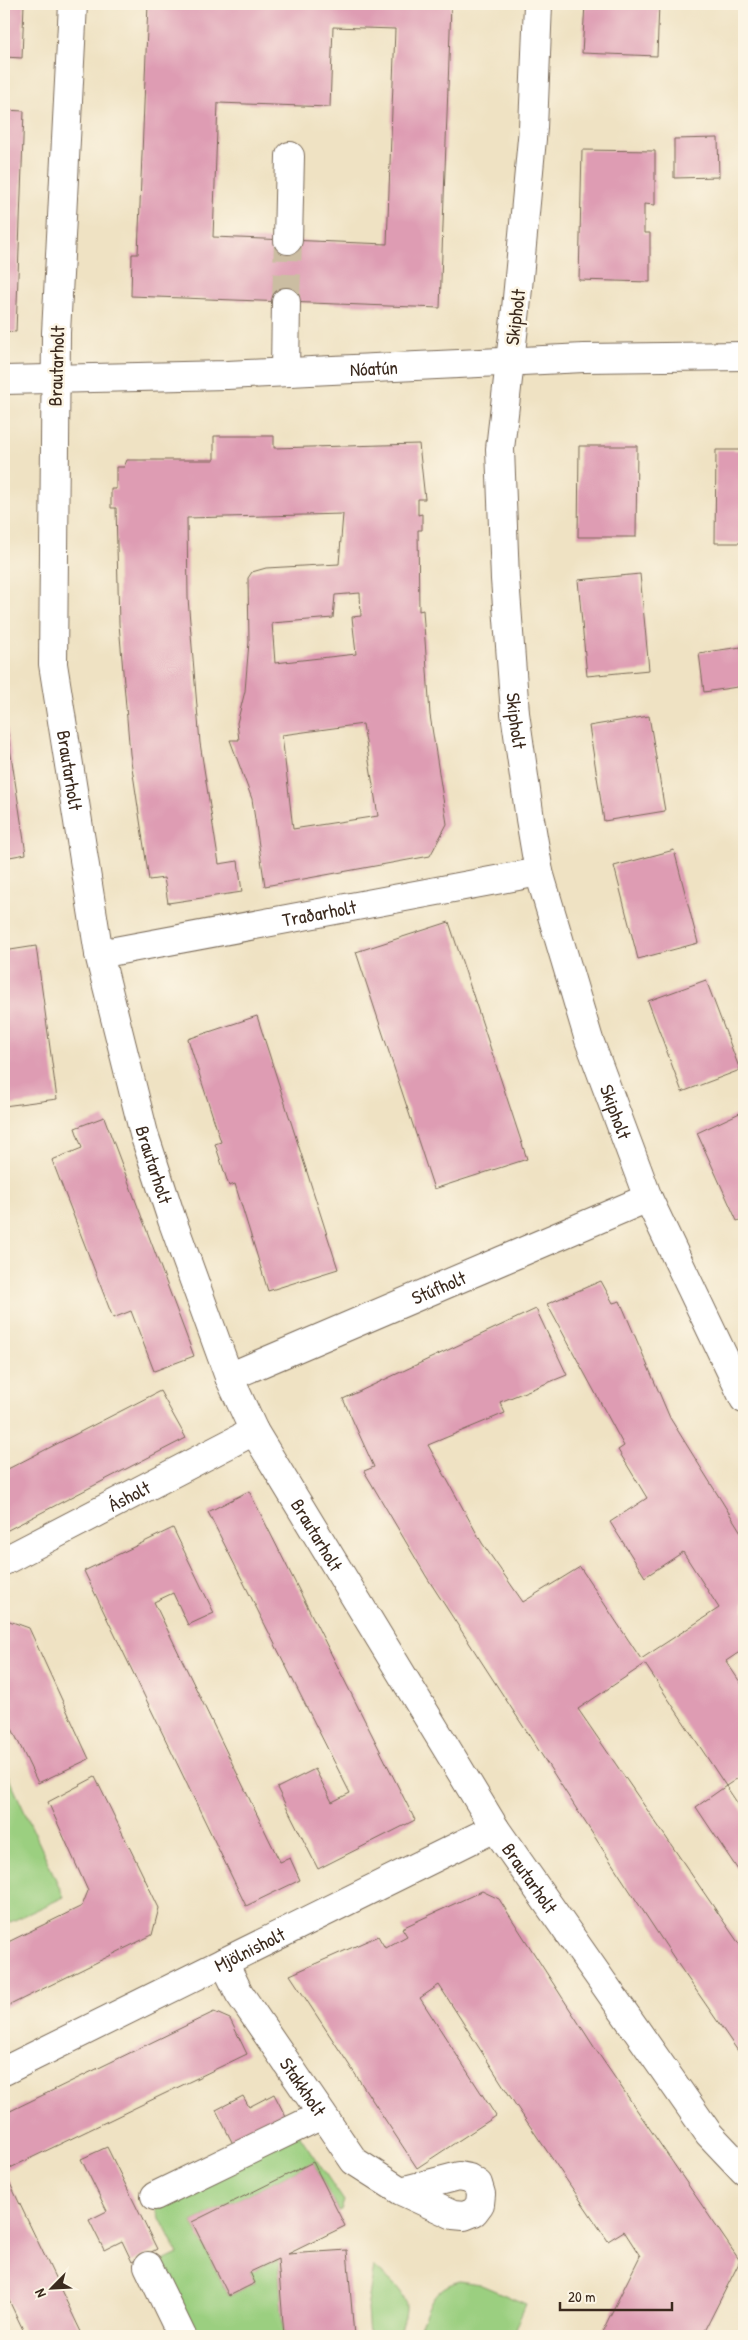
<svg xmlns="http://www.w3.org/2000/svg" width="748" height="2340" font-family="'Patrick Hand',sans-serif">
  <style>
    .green { fill: #9bcf80; stroke: #6b7c4f }
    .building { fill: #de9cb3; fill-rule: evenodd }
    .lines { fill: none; stroke-linecap: round; stroke-linejoin: round }
    .minor-tunnel { stroke: #cbbda2; stroke-width: 28; stroke-dasharray: 28 14; stroke-linecap: butt }
    .minor-casing { stroke: #7a6a58; stroke-width: 30 }
    .minor { stroke: #fff; stroke-width: 28 }
    .labels { text-anchor: middle; dominant-baseline: central; stroke-width: 5; stroke-linejoin: round; paint-order: stroke }
    .street-label { font-size: 19px; fill: #3b2a1e; stroke: #fcf5e5 }
  </style>
  <rect width="100%" height="100%" fill="#fcf5e5"/>
  <filter id="ink" filterUnits="userSpaceOnUse"><feTurbulence type="fractalNoise" baseFrequency=".02" numOctaves="2"/><feDisplacementMap in="SourceGraphic" scale="10" xChannelSelector="R" yChannelSelector="G"/><feConvolveMatrix kernelMatrix="1 2 1 2 8 2 1 2 1" color-interpolation-filters="sRGB"/></filter>
  <filter id="wash" filterUnits="userSpaceOnUse"><feTurbulence type="fractalNoise" baseFrequency=".0096" numOctaves="4" result="noise"/><feDisplacementMap in="SourceGraphic" scale="20" xChannelSelector="R" yChannelSelector="G"/><feGaussianBlur stdDeviation="1.12" result="paint"/><feColorMatrix in="noise" values="0 0 0 0 0 0 0 0 0 0 0 0 0 0 0 0 0 1.4 0 .05"/><feComposite in="paint" operator="in"/></filter>
  <g filter="url(#wash)">
    <rect width="100%" height="100%" fill="#efe2c3"/>
    <g class="green">
      <polygon points="4,1767 64,1897 4,1925"/>
      <polygon points="298,2133 344,2201 341,2210 338,2211 313,2162 192,2222 229,2296 255,2283 250,2272 278,2259 284,2336 195,2336 159,2263 178,2254 153,2204"/>
      <path d="M374 2266C402 2292 416 2297 398 2336H369L367 2309Z"/>
      <path d="M460 2281 479 2284 526 2304 512 2336H442L420 2327C430 2304 433 2288 460 2281Z"/>
    </g>
    <g id="blocks">
      <g class="building">
        <polygon points="4,4 24,4 22,58 4,57"/>
        <path d="M148 4H451L440 308 131 296 132 254H138ZM333 27 395 29 387 244 213 237 218 103 330 107Z"/>
        <polygon points="585,4 659,4 657,56 582,53"/>
        <polygon points="4,110 24,111 16,332 4,331"/>
        <polygon points="718,138 719,177 674,178 674,139"/>
        <polygon points="582,150 655,151 655,205 644,204 644,233 650,233 650,282 579,280"/>
        <path d="M214 436H274V448L419 444 425 499H418V515L422 514V530H418L419 611 423 610 430 715 447 824 430 856 265 886 252 799 230 740H239L237 723 245 691 249 642 248 578 252 572 266 568 339 564 343 514 187 518 188 598 200 743 219 864 238 861 242 892 168 903 164 878 149 880 130 754 119 624 116 508H111V489H116V467H124L127 460H214ZM360 593 361 616 352 617 356 654 275 663 272 623 333 618 335 595ZM363 724 378 816 293 829 282 735Z"/>
        <polygon points="579,446 637,446 636,537 578,537"/>
        <polygon points="716,450 744,450 744,543 715,543"/>
        <polygon points="640,574 649,670 587,676 578,580"/>
        <polygon points="741,647 744,686 704,692 699,653"/>
        <polygon points="4,708 26,854 4,858"/>
        <polygon points="649,716 665,811 604,821 589,726"/>
        <polygon points="674,850 698,943 638,959 614,866"/>
        <polygon points="449,922 527,1159 434,1189 356,952"/>
        <polygon points="36,946 57,1099 4,1106 4,951"/>
        <polygon points="706,980 740,1070 682,1092 648,1001"/>
        <polygon points="257,1016 338,1269 268,1291 235,1184 229,1186 215,1144 221,1142 188,1039"/>
        <polygon points="744,1111 744,1218 737,1221 697,1133"/>
        <polygon points="104,1117 194,1356 154,1371 131,1311 113,1318 52,1160 82,1148 75,1128"/>
        <polygon points="601,1281 613,1303 620,1301 670,1418 744,1537 744,1649 726,1661 744,1688 744,1774 726,1786 645,1664 578,1709 744,1951 744,2057 740,2054 680,1967 607,1856 426,1576 364,1471 374,1467 343,1399 536,1309 567,1375 500,1402 505,1413 428,1445 482,1543 523,1602 580,1567 641,1659 719,1608 683,1552 645,1577 610,1522 647,1498 618,1450 624,1446 547,1304"/>
        <polygon points="160,1391 186,1438 4,1532 4,1471"/>
        <polygon points="249,1491 415,1820 318,1869 277,1788 315,1769 332,1802 350,1793 208,1512"/>
        <polygon points="173,1528 214,1613 188,1625 173,1593 154,1602 280,1862 290,1858 300,1880 246,1906 84,1571"/>
        <polygon points="4,1619 29,1628 89,1759 38,1783 4,1712"/>
        <polygon points="95,1777 159,1908 152,1935 4,2008 4,1944 82,1906 88,1891 48,1802"/>
        <polygon points="726,1786 744,1813 744,1879 696,1807"/>
        <polygon points="482,1891 499,1899 596,2050 740,2261 702,2336 600,2336 640,2256 624,2231 608,2241 515,2104 439,1985 420,1998 496,2116 417,2168 290,1975 378,1936 385,1948 407,1936 402,1928"/>
        <polygon points="214,2012 230,2019 247,2054 4,2171 83,2336 26,2336 4,2290 4,2114"/>
        <polygon points="274,2094 286,2117 233,2144 216,2110 243,2096 249,2107"/>
        <polygon points="107,2147 157,2249 132,2262 122,2241 104,2250 89,2220 107,2211 81,2159"/>
        <polygon points="313,2162 345,2226 288,2254 347,2250 354,2336 284,2336 278,2259 250,2272 255,2283 229,2296 192,2222"/>
      </g>
    </g>
  </g>
  <g filter="url(#ink)">
    <use href="#blocks" fill-opacity="0" stroke="#7a6a58" stroke-width="1"/>
    <g class="lines">
      <polyline class="minor-tunnel" points="286,302 288,240"/>
      <defs>
        <g id="minor">
          <path id="s1" d="M73 4 56 333 53 664 99 954 144 1134 172 1220 229 1377 254 1431 495 1828 709 2134 744 2171"/>
          <path id="s2" d="M538 4 533 128 516 309 500 449 505 579 515 713 530 819 539 872 589 1040 648 1198 744 1399"/>
          <polyline points="288,240 290,156"/>
          <polyline points="285,372 286,302"/>
          <path id="s3" d="M4 380 227 375 584 358 744 356"/>
          <path id="s4" d="M99 954 539 872"/>
          <path id="s5" d="M229 1377 648 1198"/>
          <path id="s6" d="M4 1561 254 1431"/>
          <path id="s7" d="M224 1962 239 1993 354 2161 401 2191 453 2215 464 2216 474 2212 480 2204 481 2194 478 2184 469 2178 459 2176 401 2191"/>
          <path id="s8" d="M4 2071 495 1828"/>
          <polyline points="155,2196 322,2115"/>
          <polyline points="148,2266 182,2336"/>
        </g>
      </defs>
      <use href="#minor" class="minor-casing"/>
      <use href="#minor" class="minor"/>
    </g>
  </g>
  <g class="labels">
    <g class="street-label">
      <text transform="translate(515 317) rotate(-83)">Skipholt</text>
      <text transform="translate(56 366) rotate(-88)">Brautarholt</text>
      <text stroke="none"><textPath href="#s3" startOffset="370">Nóatún</textPath></text>
      <text stroke="none"><textPath href="#s2" startOffset="719">Skipholt</textPath></text>
      <text stroke="none"><textPath href="#s1" startOffset="768">Brautarholt</textPath></text>
      <text stroke="none"><textPath href="#s4" startOffset="224">Traðarholt</textPath></text>
      <text stroke="none"><textPath href="#s2" startOffset="1124">Skipholt</textPath></text>
      <text stroke="none"><textPath href="#s1" startOffset="1172">Brautarholt</textPath></text>
      <text stroke="none"><textPath href="#s5" startOffset="228">Stúfholt</textPath></text>
      <text stroke="none"><textPath href="#s6" startOffset="141">Ásholt</textPath></text>
      <text stroke="none"><textPath href="#s1" startOffset="1578">Brautarholt</textPath></text>
      <text stroke="none"><textPath href="#s1" startOffset="1982">Brautarholt</textPath></text>
      <text stroke="none"><textPath href="#s8" startOffset="274">Mjölnisholt</textPath></text>
      <text stroke="none"><textPath href="#s7" startOffset="148">Stakkholt</textPath></text>
    </g>
  </g>
  <rect width="748" height="2340" fill="none" stroke="#fcf5e5" stroke-width="20"/>
  <g transform="translate(52 2288) rotate(246)" stroke="#fcf5e5" stroke-width="4" paint-order="stroke">
  <path d="M0-4L9 19L0 12L-9 19Z" fill="#3b2a1e"/>
  <text y="-8" font-size="14" font-weight="bold" text-anchor="middle" fill="#3b2a1e">N</text>
  </g>
  <path d="M560 2302v8h112v-8" fill="none" stroke="#3b2a1e" stroke-width="2.5"/>
  <text x="568" y="2302" font-size="15" fill="#3b2a1e" stroke="#fcf5e5" stroke-width="4" paint-order="stroke">20 m</text>
</svg>
